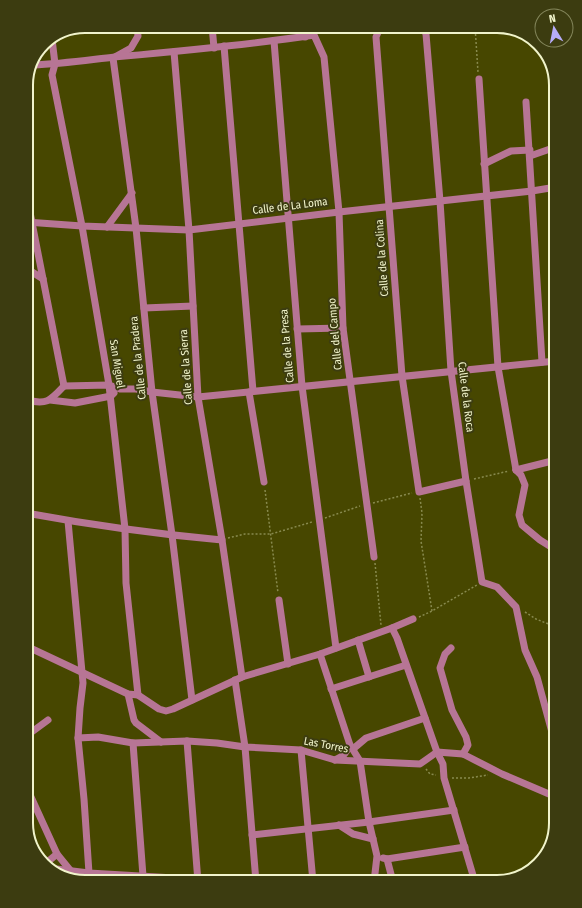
<svg xmlns="http://www.w3.org/2000/svg" width="582" height="908" font-family="'Fira Sans Condensed',sans-serif">
  <style>
    .lines { fill: none; stroke-linecap: round; stroke-linejoin: round }
    .path { stroke: #888a4e; stroke-width: 1.5; stroke-dasharray: 2 2; stroke-linecap: butt }
    .minor { stroke: #b77595; stroke-width: 7 }
    .labels { text-anchor: middle; dominant-baseline: central; stroke-width: 4; stroke-linejoin: round; paint-order: stroke }
    .street-label { font-size: 11px; fill: #f1f4cb; stroke: #3c3c10 }
    .rim { fill: none; stroke: #f1f4cb; stroke-width: 2 }
  </style>
  <rect width="100%" height="100%" fill="#474700"/>
  <g class="lines">
    <g class="path">
      <polyline points="475,26 478,72"/>
      <polyline points="474,479 509,471"/>
      <polyline points="265,490 278,593"/>
      <polyline points="420,498 422,513 421,541 432,611"/>
      <polyline points="373,503 412,493"/>
      <polyline points="325,518 360,506"/>
      <polyline points="228,538 245,534 271,534 312,522"/>
      <polyline points="375,563 381,625"/>
      <polyline points="525,612 536,619 556,627"/>
      <polyline points="419,617 432,611 477,585"/>
      <polyline points="426,769 430,774 436,775"/>
      <polyline points="452,778 469,778 488,775"/>
    </g>
    <g class="minor">
      <polyline points="137,26 138,36 131,48 113,58 136,228 152,392 172,535 192,700"/>
      <polyline points="212,26 214,48"/>
      <polyline points="304,26 305,37"/>
      <path d="M386 26C380 27 378 32 376 37L402 376 419 492 466 481"/>
      <polyline points="420,26 423,28 426,34 440,201 451,371 466,481 482,582 497,587 516,607 525,650 537,677 556,747"/>
      <polyline points="52,39 55,64 52,75 82,226 109,385 125,529 126,583 138,695"/>
      <polyline points="274,41 302,386 336,648"/>
      <polyline points="224,46 253,391"/>
      <polyline points="174,52 189,230 198,397 222,540 242,677"/>
      <path d="M33 65C61 64 88 60 115 57 181 51 248 45 314 35L324 57 339 212 343 328 374 557"/>
      <polyline points="479,79 498,367 516,470"/>
      <polyline points="526,102 542,362"/>
      <polyline points="530,156 550,149 556,148"/>
      <polyline points="484,164 511,151 530,150"/>
      <polyline points="26,192 64,386"/>
      <polyline points="26,222 82,226 189,230 339,212 532,191 556,187"/>
      <polyline points="107,227 132,193"/>
      <polyline points="26,268 43,279"/>
      <polyline points="144,308 193,306"/>
      <polyline points="297,329 343,328"/>
      <polyline points="249,392 264,482"/>
      <path d="M26 400C47 405 50 401 64 386L109 385 120 389H136L152 392 198 397 556 361"/>
      <polyline points="50,400 75,403 111,396 114,393"/>
      <polyline points="516,470 521,475 525,485 519,515 522,525 540,540 556,550"/>
      <polyline points="516,470 556,460"/>
      <path d="M26 513C91 525 156 534 222 540"/>
      <polyline points="68,521 83,683 80,708 78,738 84,799 89,873"/>
      <polyline points="279,600 288,664"/>
      <polyline points="392,628 397,638 437,752 443,764 444,778 475,882"/>
      <polyline points="358,640 369,677"/>
      <polyline points="26,646 128,694 138,695 159,709 166,711 173,709 242,677 320,654 392,628 413,619"/>
      <polyline points="451,648 445,654 440,668 452,710 466,737 468,745 463,754"/>
      <polyline points="320,654 350,745 360,761 369,822 377,856 374,882"/>
      <polyline points="235,680 245,747 256,882"/>
      <polyline points="331,689 406,665"/>
      <polyline points="128,694 134,720 136,723 161,742"/>
      <polyline points="26,735 29,734 48,720"/>
      <polyline points="78,738 98,737 133,743 187,741 217,743 245,747 301,750 335,760 420,764 437,752 463,754 502,774 556,797"/>
      <polyline points="187,741 198,882"/>
      <polyline points="133,743 143,876"/>
      <polyline points="353,749 366,738 425,718"/>
      <polyline points="301,750 313,882"/>
      <path d="M335 760C344 756 345 754 350 745"/>
      <polyline points="26,786 57,854 70,870"/>
      <polyline points="339,825 353,834 373,839"/>
      <polyline points="252,835 369,822 454,810"/>
      <polyline points="383,858 387,859 393,882"/>
      <polyline points="387,859 465,847"/>
      <polyline points="45,864 57,854"/>
      <polyline points="48,868 89,873 242,882"/>
    </g>
  </g>
  <g class="labels">
    <g class="street-label">
      <text transform="translate(290 206) rotate(-7)">Calle de La Loma</text>
      <text transform="translate(382 258) rotate(-94)">Calle de la Colina</text>
      <text transform="translate(335 334) rotate(-95)">Calle del Campo</text>
      <text transform="translate(287 346) rotate(-95)">Calle de la Presa</text>
      <text transform="translate(138 358) rotate(-96)">Calle de la Pradera</text>
      <text transform="translate(117 364) rotate(81)">San Miguel</text>
      <text transform="translate(186 367) rotate(-94)">Calle de la Sierra</text>
      <text transform="translate(466 397) rotate(83)">Calle de la Roca</text>
      <text transform="translate(326 745) rotate(11)">Las Torres</text>
    </g>
  </g>
  <path d="M0 0H582V908H0ZM85 33H497A52 52 0 0 1 549 85V823A52 52 0 0 1 497 875H85A52 52 0 0 1 33 823V85A52 52 0 0 1 85 33Z" fill="#3c3c10" fill-rule="evenodd"/>
  <path class="rim" d="M85 33H497A52 52 0 0 1 549 85V823A52 52 0 0 1 497 875H85A52 52 0 0 1 33 823V85A52 52 0 0 1 85 33Z"/>
  <g transform="translate(554 28) rotate(350)"><circle r="19" fill="#3c3c10" stroke="#84865b"/>
  <path d="M0-3L7 15L0 10L-7 15Z" fill="#b6acf8"/>
  <text y="-6" font-size="11" font-weight="bold" text-anchor="middle" fill="#f1f4cb">N</text>
  </g>
</svg>
